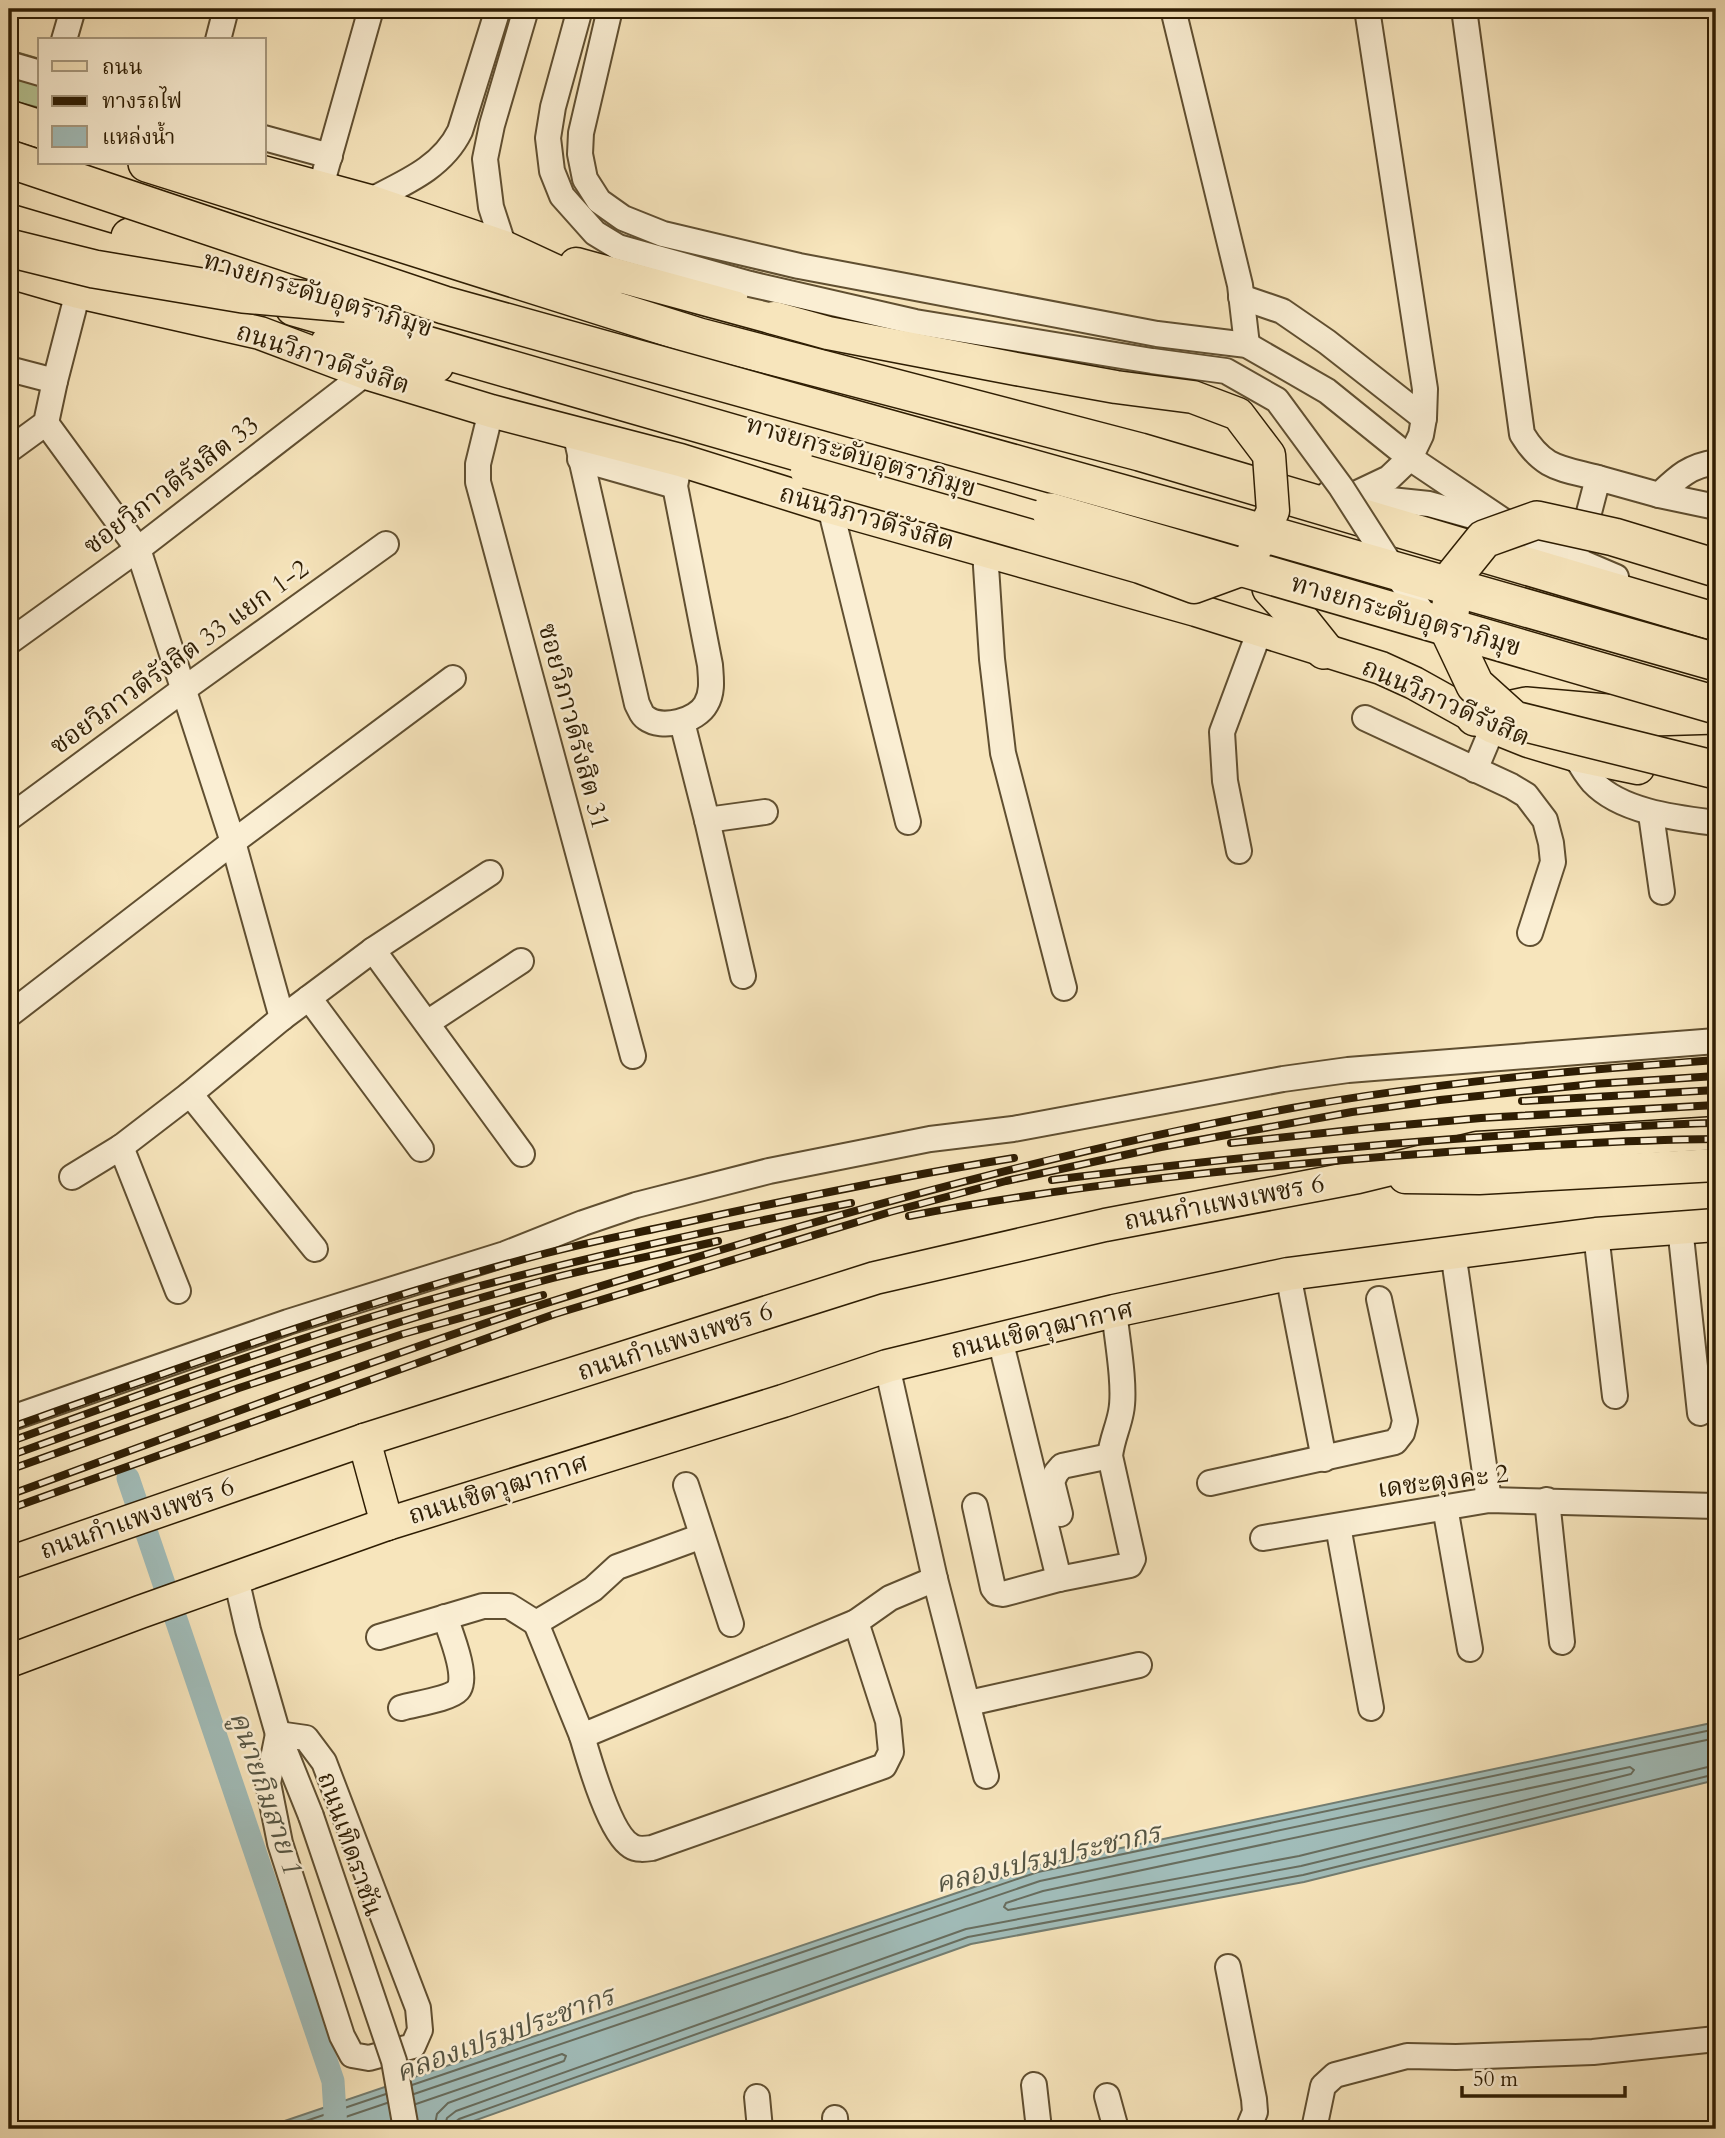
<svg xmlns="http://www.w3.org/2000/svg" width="1725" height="2138" font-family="Cardo,'Noto Serif Thai',serif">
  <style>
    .green { fill: #b7c695; stroke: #72724c; stroke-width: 2 }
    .water { fill: #a1bdba; stroke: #737d71; stroke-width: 2 }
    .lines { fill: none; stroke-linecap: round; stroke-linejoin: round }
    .shore { stroke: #686d5e; stroke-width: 2 }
    .canal { stroke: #a1bdba; stroke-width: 23 }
    .minor-casing { stroke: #604f31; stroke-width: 28 }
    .major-casing { stroke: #2e1d03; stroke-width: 35 }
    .highway-casing { stroke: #2e1d03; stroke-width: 40 }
    .minor { stroke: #faeed3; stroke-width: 24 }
    .major { stroke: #f7e5bc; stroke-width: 32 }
    .highway { stroke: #f7e5bc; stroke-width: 37 }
    .rail-casing { stroke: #2e1d03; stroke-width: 8 }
    .rail { stroke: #faeed3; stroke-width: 5; stroke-dasharray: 16; stroke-linecap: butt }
    .minor-bridge-casing { stroke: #604f31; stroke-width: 28; stroke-linecap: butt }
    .major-bridge-casing { stroke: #2e1d03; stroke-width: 35; stroke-linecap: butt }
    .highway-bridge-casing { stroke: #2e1d03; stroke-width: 40; stroke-linecap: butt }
    .minor-bridge { stroke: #faeed3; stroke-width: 24 }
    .major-bridge { stroke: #f7e5bc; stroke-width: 32 }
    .highway-bridge { stroke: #f7e5bc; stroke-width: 37 }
    .labels { text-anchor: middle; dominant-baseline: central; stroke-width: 5; stroke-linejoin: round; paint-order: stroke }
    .street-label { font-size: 26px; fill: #2e1d03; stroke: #faeed3 }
    .water-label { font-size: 28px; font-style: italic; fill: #565543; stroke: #faeed3 }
  </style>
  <rect width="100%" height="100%" fill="#f7e5bc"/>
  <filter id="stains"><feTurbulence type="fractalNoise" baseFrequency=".00286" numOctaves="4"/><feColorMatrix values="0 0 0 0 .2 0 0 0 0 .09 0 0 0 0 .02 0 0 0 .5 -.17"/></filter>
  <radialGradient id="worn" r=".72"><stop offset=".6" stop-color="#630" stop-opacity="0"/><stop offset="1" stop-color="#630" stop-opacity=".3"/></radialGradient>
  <polygon class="green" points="9,50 40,59 40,108 9,100"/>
  <polygon class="water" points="1716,1722 1716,1780 1304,1882 971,1944 451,2129 261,2129 1036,1866"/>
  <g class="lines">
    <g class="shore">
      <polygon points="1630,1767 1634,1770 1631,1774 1299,1856 1008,1910 1004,1907 1006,1903 1043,1891"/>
      <polyline points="412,2085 1038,1872 1716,1729"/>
      <polyline points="414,2094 1040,1881 1716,1738"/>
      <polyline points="416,2104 562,2054 566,2056 564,2061 448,2103 437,2114 434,2129"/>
      <polyline points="282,2129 386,2094"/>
      <polyline points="310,2129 387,2103"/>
      <polyline points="444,2129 447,2118 456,2111 966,1929 1301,1866 1716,1765"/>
      <polyline points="453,2129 454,2123 459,2119 968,1937 1303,1875 1716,1774"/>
    </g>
    <polyline class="canal" points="128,1478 333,2081 336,2129"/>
    <defs>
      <g id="minor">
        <polyline points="580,9 553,107 548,138 552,171 562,196 595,233 618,247 750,284"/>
        <polyline points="610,9 581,133 580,154 585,179 599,201 623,218 663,234 799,266 900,285 1157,334 1247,345 1327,391 1410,458 1511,526 1576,560 1616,577"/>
        <polyline points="1173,9 1240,285 1247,345"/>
        <path d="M1464 9 1522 434C1543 469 1560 468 1598 478"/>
        <polyline points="64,40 73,9"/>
        <polyline points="218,40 226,9"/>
        <polyline points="9,64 40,73"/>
        <polyline points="264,138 330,156"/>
        <polyline points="321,186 371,9"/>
        <path d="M369 201C404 183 442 168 460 131L498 9"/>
        <polyline points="504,247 491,207 485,159 492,125 526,9"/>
        <polyline points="1241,297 1282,311 1327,342 1424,418"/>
        <polyline points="9,369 55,381"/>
        <polyline points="491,411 478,464 478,482 633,1056"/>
        <polyline points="46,423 138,549 233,842 282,1018"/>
        <path d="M575 432 637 704C640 709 641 715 646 718 662 730 697 721 706 704 713 692 711 679 710 665L675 486 680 460"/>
        <polyline points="9,450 46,423 55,381 78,292"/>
        <polyline points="580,459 675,486"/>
        <polyline points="1328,494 1351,496 1389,478 1410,458 1421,435 1424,418 1425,389 1367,9"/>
        <polyline points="1659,495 1716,507"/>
        <polyline points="1352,496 1429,504 1494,522"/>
        <polyline points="830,507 908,822"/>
        <path d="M1581 543 1598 478 1659 495C1678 477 1689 466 1716 462"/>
        <polyline points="985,551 992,659 1003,753 1064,988"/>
        <polyline points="9,642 138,549 366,373"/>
        <polyline points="1365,718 1511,786 1526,795 1545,820 1551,843 1553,862 1530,933"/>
        <polyline points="682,722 707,820 743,976"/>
        <path d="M1575 755C1580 764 1586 774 1593 782 1621 812 1677 818 1716 823"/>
        <polyline points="1475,770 1493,727"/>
        <polyline points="1651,814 1662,892"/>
        <polyline points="9,818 184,689 386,544"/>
        <polyline points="707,820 765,812"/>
        <polyline points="1239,851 1225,781 1222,732 1260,630"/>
        <polyline points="373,950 522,1154"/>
        <polyline points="309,998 421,1149"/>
        <polyline points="10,1014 233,842 453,678"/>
        <polyline points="427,1023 521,961"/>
        <polyline points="190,1094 315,1249"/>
        <polyline points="121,1147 178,1291"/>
        <polyline points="72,1177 121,1147 190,1094 282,1018 373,950 490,873"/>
        <polyline points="1680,1227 1700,1413"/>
        <polyline points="1596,1234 1615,1396"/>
        <polyline points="1453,1252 1489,1500"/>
        <polyline points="1288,1274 1324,1459"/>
        <polyline points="1000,1339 1059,1579"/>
        <polyline points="887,1366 935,1579 986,1776"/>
        <polyline points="9,1419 288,1322 505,1254 583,1223 636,1205 769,1171 930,1139 1013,1129 1283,1079 1348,1070 1716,1041"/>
        <polyline points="1210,1483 1395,1442 1402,1433 1405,1421 1379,1299"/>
        <polyline points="686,1485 731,1624"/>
        <polyline points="1547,1500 1562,1642"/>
        <path d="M975 1506 993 1588 997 1593 1003 1594 1059 1579 1130 1565 1133 1559 1110 1456C1112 1439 1118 1428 1121 1412 1126 1388 1117 1338 1114 1311"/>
        <polyline points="1445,1507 1470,1649"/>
        <polyline points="1060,1514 1052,1482 1056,1473 1062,1466 1110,1456"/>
        <polyline points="1338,1526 1371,1708"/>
        <polyline points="1263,1538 1489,1500 1716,1506"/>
        <polyline points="236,1578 248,1630 278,1734 311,1816"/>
        <polyline points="536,1623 582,1736 856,1622 890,1598 935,1579"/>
        <polyline points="379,1637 483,1606 509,1606 536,1623 593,1589 617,1567 702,1536"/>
        <polyline points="969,1703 1139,1665"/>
        <path d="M401 1708C414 1704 450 1699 458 1690 469 1678 450 1632 445 1617"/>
        <polygon points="278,1734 306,1738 324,1762 418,2008 420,2030 413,2046 369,2058 352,2055 342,2036 280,1843 268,1783"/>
        <path d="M582 1736C589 1760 610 1834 631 1846 637 1850 645 1849 652 1848L884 1766 891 1752 888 1721 856 1622"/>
        <polyline points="1228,1967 1254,2099 1255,2112 1248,2129"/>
        <polyline points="1034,2085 1039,2129"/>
        <polyline points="1107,2096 1116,2129"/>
        <polyline points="757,2097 760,2129"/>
        <polyline points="835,2118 836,2129"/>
        <polyline points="1314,2129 1323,2086 1335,2075 1407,2056 1456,2057 1593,2052 1716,2039"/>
      </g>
      <g id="major">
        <polyline points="230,163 369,201 504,247 605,294"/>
        <polyline points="576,264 774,318"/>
        <polyline points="9,272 78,292 260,333 366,373 491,411 680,460 830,507 1196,610 1381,668 1414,683 1493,727 1528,741 1575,755 1638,768"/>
        <polyline points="327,343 399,356 437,366"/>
        <polyline points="1405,1177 1479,1178 1716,1165"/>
        <polyline points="364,1440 387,1524"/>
        <polyline points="9,1563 364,1440 875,1278 1105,1225 1358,1177 1477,1148 1716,1133"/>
        <polyline points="9,1661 140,1612 387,1524 783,1401 887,1366 1114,1311 1288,1274 1596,1234 1716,1225"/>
      </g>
      <g id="highway">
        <polyline points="9,119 40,129"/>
        <polyline points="147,163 699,337 1140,452 1716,622"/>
        <polyline points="9,223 158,267"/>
        <polyline points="130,237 309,292"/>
        <polyline points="294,307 1083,534"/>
        <polyline points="1271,588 1296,615 1324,650"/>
        <polyline points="1475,717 1526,706 1652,717 1716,715"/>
      </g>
    </defs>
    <use href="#minor" class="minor-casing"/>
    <use href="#major" class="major-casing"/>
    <use href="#highway" class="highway-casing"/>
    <use href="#minor" class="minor"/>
    <use href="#major" class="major"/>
    <use href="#highway" class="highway"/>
    <defs>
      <g id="rail">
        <polyline points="1522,1101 1716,1090"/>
        <polyline points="1231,1143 1370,1128 1481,1118 1716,1105"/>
        <path d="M1052 1180C1204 1161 1357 1145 1510 1135 1579 1130 1647 1124 1716 1123"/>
        <path d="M909 1216C1077 1184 1249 1167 1419 1154 1518 1147 1617 1140 1716 1139"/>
        <path d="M9 1428C187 1365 365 1301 547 1253 592 1241 637 1233 682 1223 792 1199 903 1176 1014 1158"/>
        <path d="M9 1442C136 1396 264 1349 394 1310 544 1266 697 1232 851 1203"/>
        <path d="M9 1456C188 1392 368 1327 553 1278 607 1264 663 1254 718 1241"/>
        <polyline points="9,1470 239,1388 403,1334 543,1295"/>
        <path d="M9 1495C179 1433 348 1369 519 1312 598 1286 678 1263 757 1239 934 1187 1111 1141 1292 1108 1432 1083 1575 1070 1716 1060"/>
        <polyline points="9,1509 555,1314 890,1212 1006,1181 1161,1147 1352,1112 1440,1100 1593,1084 1716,1076"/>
      </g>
    </defs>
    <use href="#rail" class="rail-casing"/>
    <use href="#rail" class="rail"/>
    <defs>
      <g id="minor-bridge">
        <polyline points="750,284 915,322 1152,361 1226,371 1277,400 1341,487 1410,595 1432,625"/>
        <polyline points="311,1816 394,2061 406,2129"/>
      </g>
      <polyline id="major-bridge" points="774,318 828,333 1016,369 1116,387 1193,397 1238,414 1269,455 1273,511 1246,568 1194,587 1140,567 807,472"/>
      <g id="highway-bridge">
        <polyline points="9,159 444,305 1210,518 1716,662"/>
        <polyline points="9,248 94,269 243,294 346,303"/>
        <polyline points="1051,512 1716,705"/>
        <polyline points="1716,568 1614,537 1537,520 1484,539 1455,575 1448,628 1475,685 1514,720 1716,770"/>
      </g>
    </defs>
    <use href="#minor-bridge" class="minor-bridge-casing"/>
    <use href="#major-bridge" class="major-bridge-casing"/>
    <use href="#highway-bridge" class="highway-bridge-casing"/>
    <use href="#minor-bridge" class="minor-bridge"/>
    <use href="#major-bridge" class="major-bridge"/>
    <use href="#highway-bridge" class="highway-bridge"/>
  </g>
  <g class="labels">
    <g class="street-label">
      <text transform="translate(318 294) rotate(17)">ทางยกระดับอุตราภิมุข</text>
      <text transform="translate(323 358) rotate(18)">ถนนวิภาวดีรังสิต</text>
      <text transform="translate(861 456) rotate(16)">ทางยกระดับอุตราภิมุข</text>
      <text transform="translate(171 485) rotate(-37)">ซอยวิภาวดีรังสิต 33</text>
      <text transform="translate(867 517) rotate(16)">ถนนวิภาวดีรังสิต</text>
      <text transform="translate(1406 615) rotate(16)">ทางยกระดับอุตราภิมุข</text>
      <text transform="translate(179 657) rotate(-36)">ซอยวิภาวดีรังสิต 33 แยก 1-2</text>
      <text transform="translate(1446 702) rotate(24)">ถนนวิภาวดีรังสิต</text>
      <text transform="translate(574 726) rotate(75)">ซอยวิภาวดีรังสิต 31</text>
      <text transform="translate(1224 1202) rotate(-11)">ถนนกำแพงเพชร 6</text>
      <text transform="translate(1042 1329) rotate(-13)">ถนนเชิดวุฒากาศ</text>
      <text transform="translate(675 1341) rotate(-18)">ถนนกำแพงเพชร 6</text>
      <text transform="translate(1443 1481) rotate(-7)">เดชะตุงคะ 2</text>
      <text transform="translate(498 1489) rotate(-17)">ถนนเชิดวุฒากาศ</text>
      <text transform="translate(137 1518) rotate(-19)">ถนนกำแพงเพชร 6</text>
      <text transform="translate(350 1844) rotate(71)">ถนนเทิดราชัน</text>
    </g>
    <g class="water-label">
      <text transform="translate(266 1793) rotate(71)">คูนายกิมสาย 1</text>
      <text transform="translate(1048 1858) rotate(-13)">คลองเปรมประชากร</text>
      <text transform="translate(505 2034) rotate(-20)">คลองเปรมประชากร</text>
    </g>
  </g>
  <rect width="1725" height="2138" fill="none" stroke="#f7e5bc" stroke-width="35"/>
  <rect x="10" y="10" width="1704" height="2117" fill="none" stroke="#2e1d03" stroke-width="3.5"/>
  <rect x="18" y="18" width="1690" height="2103" fill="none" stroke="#2e1d03" stroke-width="2"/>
  <rect x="38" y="38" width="228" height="126" fill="#faeed3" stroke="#a89a80" stroke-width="2"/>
  <rect x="52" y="61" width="35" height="10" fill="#f7e5bc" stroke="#a89a80" stroke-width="2"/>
  <text x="102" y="74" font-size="21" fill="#2e1d03">ถนน</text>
  <rect x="52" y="96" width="35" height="10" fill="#2e1d03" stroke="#a89a80" stroke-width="2"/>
  <text x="102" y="108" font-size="21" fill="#2e1d03">ทางรถไฟ</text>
  <rect x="52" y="126" width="35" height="21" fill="#a1bdba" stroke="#a89a80" stroke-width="2"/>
  <text x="102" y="144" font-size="21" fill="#2e1d03">แหล่งน้ำ</text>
  <path d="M1462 2086v10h163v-10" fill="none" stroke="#2e1d03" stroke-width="3.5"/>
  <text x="1473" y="2086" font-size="21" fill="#2e1d03" stroke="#faeed3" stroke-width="5" paint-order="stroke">50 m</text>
  <rect width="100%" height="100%" filter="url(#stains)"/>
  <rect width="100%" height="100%" fill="url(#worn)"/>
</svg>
